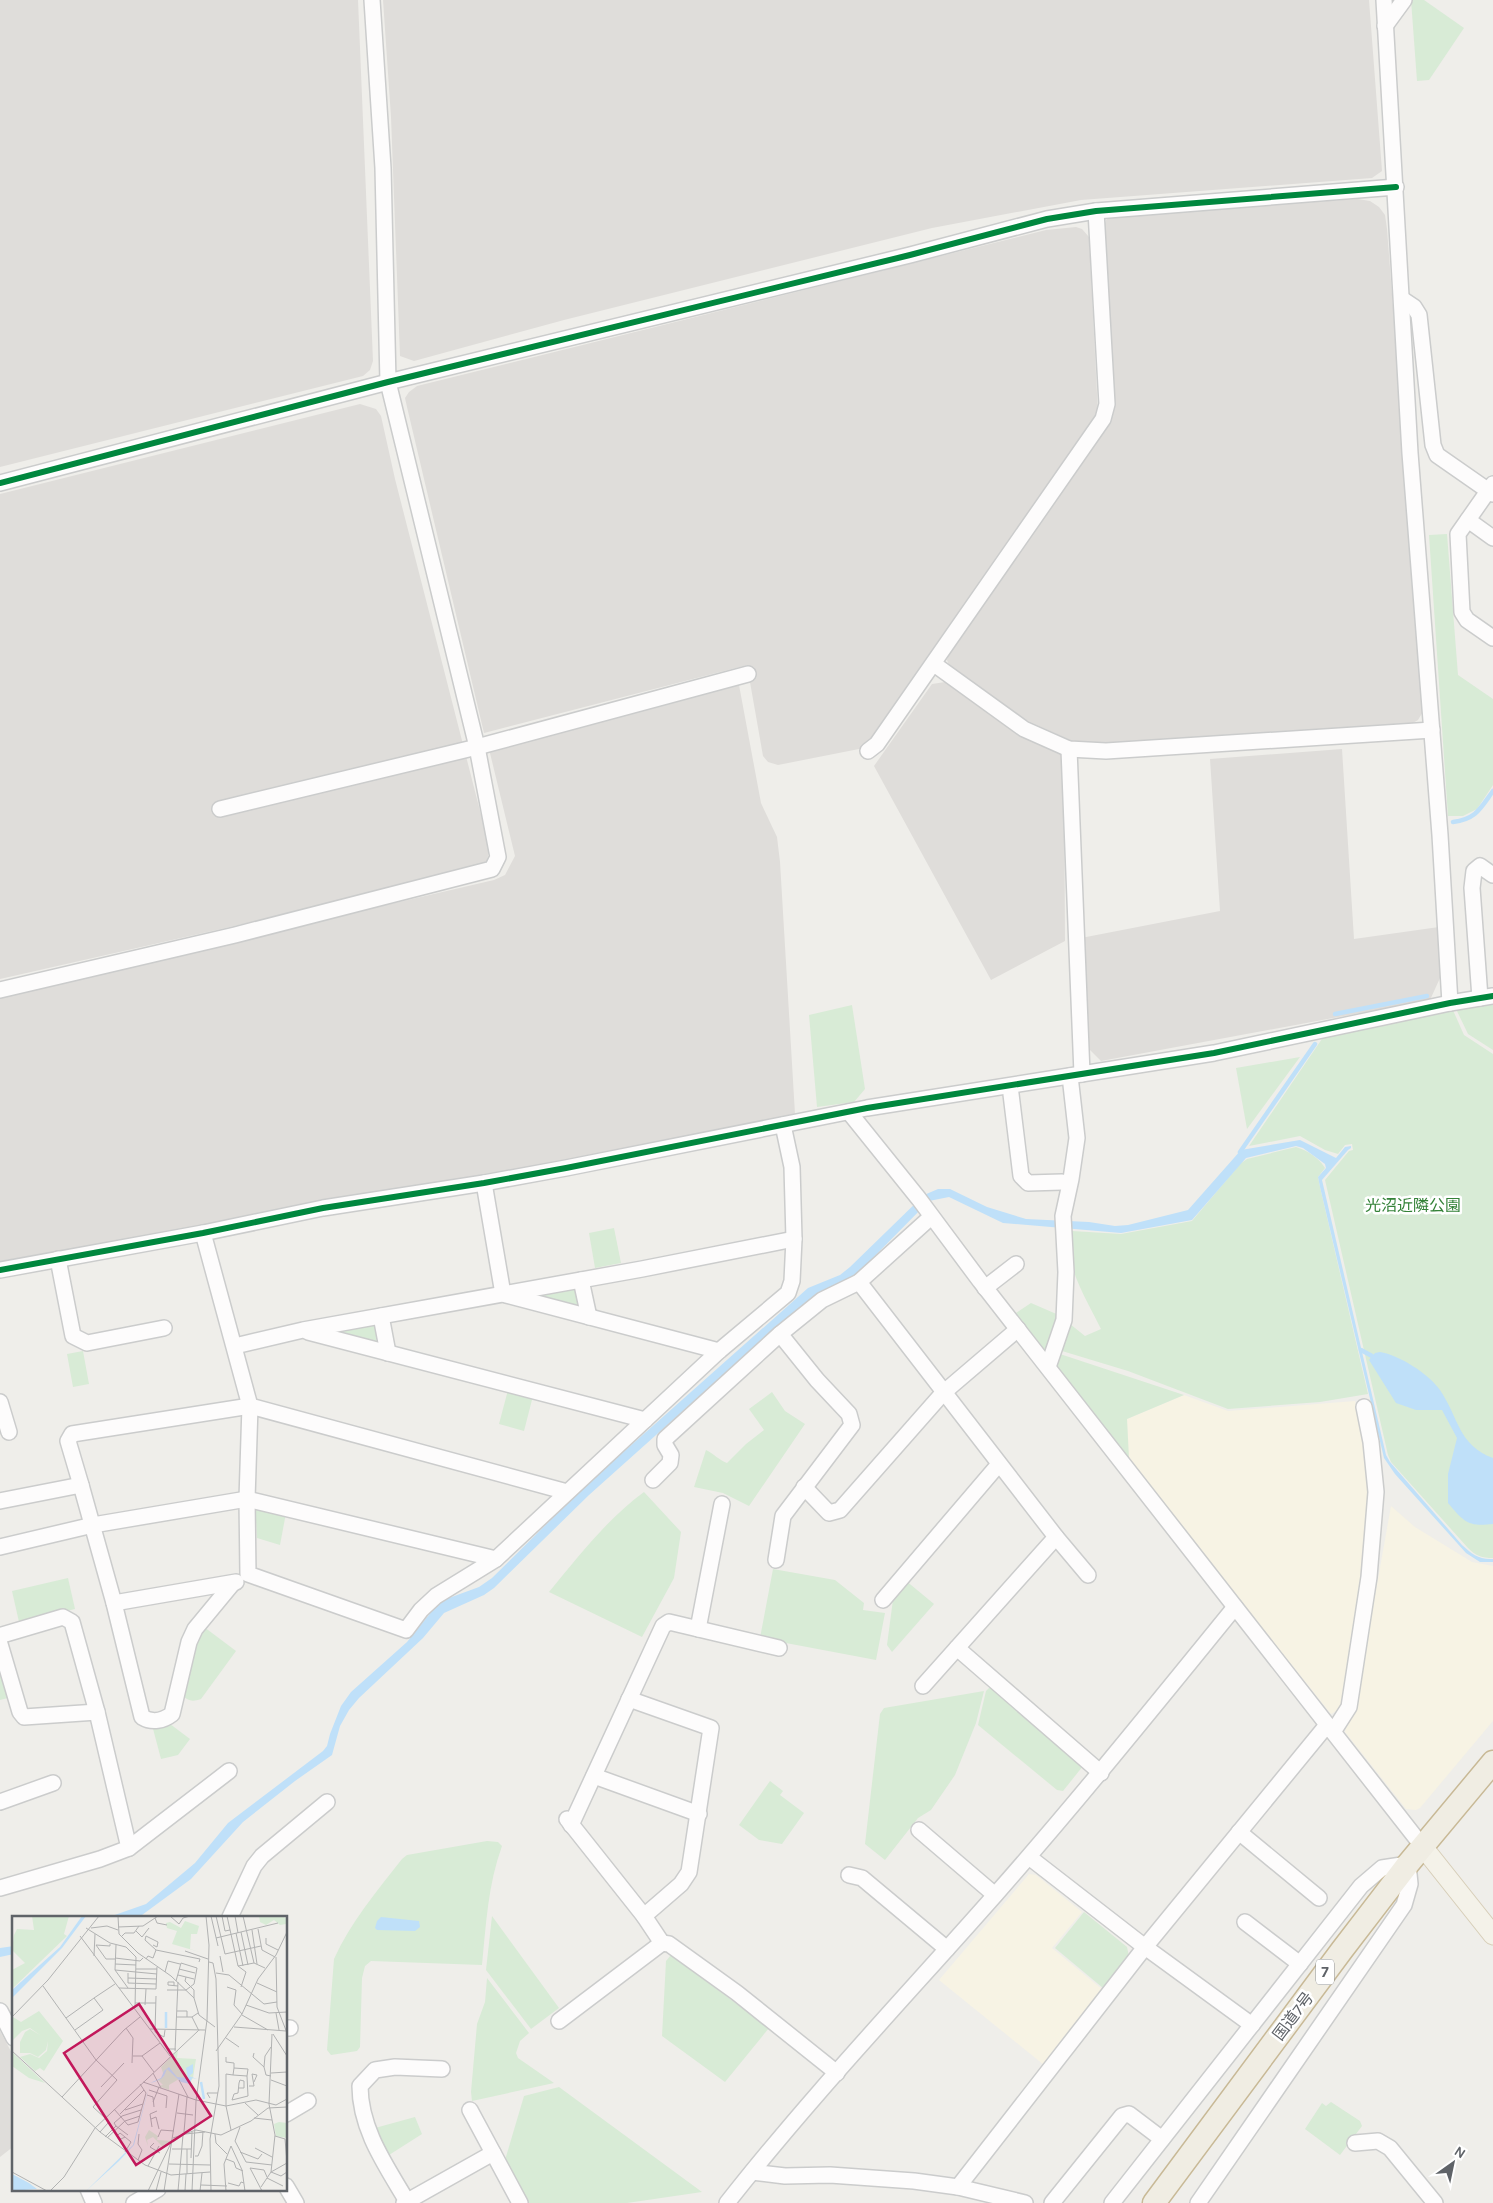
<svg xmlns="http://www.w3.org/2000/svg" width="1493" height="2203" font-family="Karla,'Noto Sans JP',sans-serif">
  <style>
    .commercial { fill: #f7f3e4 }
    .industrial { fill: #dfddda }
    .green { fill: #d8ebd6 }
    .water { fill: #bfe0f9 }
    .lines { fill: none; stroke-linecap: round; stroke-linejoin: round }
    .stream { stroke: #bfe0f9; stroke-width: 4.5 }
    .minor-casing { stroke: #cbcccc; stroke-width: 18 }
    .major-casing { stroke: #d7ceb8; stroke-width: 21 }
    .highway-casing { stroke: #c8b996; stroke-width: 25 }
    .minor { stroke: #fdfcfc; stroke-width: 15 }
    .major { stroke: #f4f2e9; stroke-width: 19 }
    .highway { stroke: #f0ede3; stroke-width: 22 }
    .cycleway-casing { stroke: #fff; stroke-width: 9 }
    .cycleway { stroke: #00873e; stroke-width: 6 }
    .labels { text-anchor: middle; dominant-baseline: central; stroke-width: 5; stroke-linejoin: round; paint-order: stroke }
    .shield { fill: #fff; stroke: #8f9295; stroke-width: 1 }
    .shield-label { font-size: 15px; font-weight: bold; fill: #5f6368 }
    .park-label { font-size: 16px; fill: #348238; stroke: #fff }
    .street-label { font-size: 16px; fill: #5f6368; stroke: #fff }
    .inset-river { fill: none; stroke: #bfe0f9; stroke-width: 2.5 }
    .inset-road { fill: none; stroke: #b1b2b2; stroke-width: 1 }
    .view { fill: #c2185b; fill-opacity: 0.15; stroke: #c2185b; stroke-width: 2.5 }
    .inset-edge { fill: none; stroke: #5f6368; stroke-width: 2.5 }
  </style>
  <rect width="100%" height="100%" fill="#efeeea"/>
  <g class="commercial">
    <polygon points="1184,1395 1228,1411 1355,1401 1366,1459 1370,1493 1368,1540 1341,1708 1331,1714 1128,1460 1127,1419"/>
    <polygon points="1391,1506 1415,1527 1472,1562 1493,1566 1493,1721 1420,1808 1416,1810 1406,1809 1345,1732 1376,1590"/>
    <polygon points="1029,1874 1036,1875 1082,1912 1052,1948 1103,1990 1044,2065 939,1980"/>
  </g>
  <g class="industrial">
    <polygon points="0,0 358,0 373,361 370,370 363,376 0,467"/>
    <polygon points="383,0 1369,0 1382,171 1372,178 1081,200 932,228 564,320 414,361 400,356 391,117"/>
    <polygon points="1358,199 1370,201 1379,207 1385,215 1387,229 1424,710 1418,720 1413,723 1129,746 1102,746 1070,740 1024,719 951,670 947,660 949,652 1108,425 1113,413 1103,230 1106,220 1114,215"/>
    <polygon points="1076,227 1082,229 1089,237 1098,413 875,739 864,748 778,765 768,762 763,756 747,665 484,733 407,407 405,398 409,392 417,386 1046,230"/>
    <polygon points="360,404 376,409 381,416 395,479 489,846 487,865 344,901 0,979 0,494"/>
    <polygon points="945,682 1014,729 1047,748 1059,751 1064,757 1065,941 991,980 874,766 932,684"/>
    <polygon points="739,685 761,803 777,837 780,862 795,1114 457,1181 0,1261 0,995 494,880 505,875 515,856 489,749"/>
    <polygon points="1342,749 1354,939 1439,927 1440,978 1430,1000 1101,1061 1085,1045 1081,938 1220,911 1210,759"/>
    <polygon points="0,2031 14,2057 14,2146 0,2157"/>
  </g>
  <g class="green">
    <polygon points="1411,0 1424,0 1464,28 1429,80 1417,81"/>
    <polygon points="1447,534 1458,675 1493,699 1493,785 1477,809 1463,816 1448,816 1429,535"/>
    <polygon points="1493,1003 1493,1050 1468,1034 1456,1009"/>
    <polygon points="852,1005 865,1089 854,1102 817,1107 809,1015"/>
    <path d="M1452 1008 1464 1035 1493 1054V1558C1482 1558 1476 1556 1468 1548L1391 1462 1388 1455 1325 1180 1349 1151 1353 1150 1352 1144 1345 1145 1338 1154 1325 1150 1300 1136 1249 1146 1326 1033Z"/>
    <polygon points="1300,1057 1247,1129 1236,1068"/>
    <path d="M1296 1147C1307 1150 1320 1159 1325 1168L1318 1177 1320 1187 1368 1394 1320 1402 1228 1409 1128 1371 1062 1351 1070 1324 1085 1336 1101 1329C1090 1306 1058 1255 1072 1231L1121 1234 1192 1221 1240 1164 1247 1159Z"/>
    <polygon points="614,1228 621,1263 595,1268 589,1233"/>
    <polygon points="577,1287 582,1309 543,1298 540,1295"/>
    <polygon points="1031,1303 1061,1316 1046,1352 1042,1351 1016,1313"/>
    <polygon points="372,1324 375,1325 378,1343 337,1334 338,1331"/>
    <polygon points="83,1351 89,1384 73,1387 67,1354"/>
    <polygon points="1060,1354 1184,1395 1127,1419 1129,1458 1055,1364"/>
    <polygon points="508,1390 533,1396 524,1431 499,1424"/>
    <path d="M772 1392 785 1411 805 1424 749 1506 723 1493 694 1487 706 1450C714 1454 719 1460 727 1463L746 1444 764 1430 749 1409Z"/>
    <path d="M644 1492 681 1532 674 1578 642 1637 549 1592C578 1557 607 1519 644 1492Z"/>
    <polygon points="255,1504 286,1513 280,1545 257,1538"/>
    <polygon points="773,1569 835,1580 864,1603 863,1610 885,1613 876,1660 760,1638"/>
    <polygon points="68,1578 75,1609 19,1622 12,1591"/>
    <polygon points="905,1580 934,1604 892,1652 887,1645 894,1592"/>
    <path d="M204 1627 236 1651 201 1699C192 1702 188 1701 182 1695L196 1637Z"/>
    <polygon points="0,1669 8,1698 0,1700"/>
    <polygon points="990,1687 1083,1766 1063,1791 1057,1790 978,1725 986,1691"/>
    <polygon points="984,1691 976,1723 955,1775 931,1810 918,1818 885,1860 865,1844 880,1714 884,1708"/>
    <polygon points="170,1724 190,1739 178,1755 161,1759 152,1725"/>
    <polygon points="770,1781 783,1791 780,1795 804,1813 782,1844 759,1840 739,1825"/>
    <path d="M487 1841 498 1842 502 1846C488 1884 486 1925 482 1965L371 1961 365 1966 362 1978 360 2047 357 2051 331 2055 327 2050 334 1959C350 1923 377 1891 402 1859L407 1855Z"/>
    <polygon points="1084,1912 1127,1947 1129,1956 1103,1988 1055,1948"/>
    <polygon points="492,1916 559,2008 531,2029 486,1970"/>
    <polygon points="671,1955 769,2028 725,2082 662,2036 666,1961"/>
    <polygon points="487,1978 529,2033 520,2041 516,2053 518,2058 554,2083 472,2101 471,2092 477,2024 485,2002"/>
    <polygon points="559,2087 702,2192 627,2203 529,2203 505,2160 524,2096"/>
    <polygon points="1331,2102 1360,2121 1362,2126 1340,2155 1305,2129 1322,2103 1326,2106"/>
    <polygon points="415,2117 422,2134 389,2155 375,2128"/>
  </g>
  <g class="water">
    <path d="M1300 1140 1336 1158 1345 1147 1351 1146V1148L1348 1150 1322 1180 1386 1455 1390 1462 1462 1545C1472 1554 1479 1560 1493 1559V1562H1480L1466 1553 1395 1474 1384 1458 1320 1187 1318 1177 1326 1168 1325 1164 1303 1148 1296 1146 1246 1158 1192 1220 1121 1233 1003 1223 949 1197 929 1201 862 1269 849 1279 815 1295 703 1393 589 1495 494 1588 484 1595 444 1613 423 1638 359 1698 349 1710 340 1726 332 1755 295 1781 243 1822 191 1879 142 1915 109 1917 146 1904 195 1863 228 1823 323 1751 327 1746 330 1734 341 1706 351 1692 407 1642 436 1606 449 1598 479 1587 492 1578 583 1488 808 1288 840 1275 850 1267 924 1195 938 1189H950L987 1207 1026 1219 1089 1222 1115 1226 1128 1225 1188 1210 1241 1150Z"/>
    <path d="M1380 1352C1399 1355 1429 1374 1440 1390 1459 1418 1458 1445 1493 1458V1524C1468 1527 1464 1522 1448 1503V1474L1457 1438 1442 1410H1416L1396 1403 1369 1360 1375 1353Z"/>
    <polygon points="381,1917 419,1921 420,1927 415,1931 377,1930 375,1928 377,1921"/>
    <polygon points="14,1946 14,1954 0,1957 0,1948"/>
  </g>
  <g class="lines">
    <g class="stream">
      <path d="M1453 822C1476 819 1480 809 1493 791"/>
      <polyline points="1335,1014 1427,996"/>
      <polyline points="1240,1152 1315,1044"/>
      <polyline points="1361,1350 1372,1356"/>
    </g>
    <defs>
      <g id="minor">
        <polyline points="1384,0 1410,453 1440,835 1450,1003"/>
        <polyline points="1385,26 1404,0"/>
        <polyline points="1402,299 1414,307 1419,315 1433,445 1437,455 1493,494"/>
        <polyline points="0,483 388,382 910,255 1047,219 1096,211 1396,187"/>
        <polyline points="1493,484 1458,534 1462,612 1467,620 1493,638"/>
        <polyline points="1468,520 1493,538"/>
        <polyline points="934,664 1024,729 1069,749 1106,751 1432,730"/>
        <polyline points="1069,749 1082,1074"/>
        <polyline points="868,751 877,744 1103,419 1107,404 1096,211"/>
        <polyline points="220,809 477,747 748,674"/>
        <polyline points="0,990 235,935 492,869 498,857 477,747 388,382 383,168 372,0"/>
        <polyline points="1480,998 1472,888 1474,871 1480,866 1493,875"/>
        <polyline points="1010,1086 1021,1176 1028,1183 1062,1182"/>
        <polyline points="849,1112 919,1199 980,1281 1423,1847"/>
        <polyline points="484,1183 503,1294"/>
        <polyline points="203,1233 250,1406 247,1499 248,1574 406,1630 421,1610 436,1596 496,1559 719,1351 788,1293 792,1281 794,1239 792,1167 783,1125"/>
        <polyline points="58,1259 73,1336 87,1343 164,1328"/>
        <polyline points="0,1270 203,1233 323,1208 484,1183 566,1168 867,1108 1214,1053 1450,1003 1493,996"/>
        <polyline points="581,1280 589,1317"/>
        <polyline points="859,1282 1056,1537 923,1686"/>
        <polyline points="985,1288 1016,1264"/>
        <polyline points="506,1295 719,1351"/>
        <polyline points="381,1316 388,1353"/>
        <polyline points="308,1332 645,1420"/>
        <polyline points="235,1346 303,1330 642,1269 794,1239"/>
        <polyline points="1048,1367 1064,1320 1066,1272 1063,1216 1071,1179 1077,1138 1070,1076"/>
        <polyline points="0,1402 9,1432"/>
        <polyline points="653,1480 670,1463 671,1455 665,1445 665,1439 780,1334 822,1300 859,1282 931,1217"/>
        <polyline points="81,1485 68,1441 72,1434 250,1406 567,1492"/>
        <polyline points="804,1487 829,1513 840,1510 943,1393 1018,1329"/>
        <path d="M0 1501 81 1485 114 1603 142 1717C152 1723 163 1721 172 1714L189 1642 195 1629 233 1583"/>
        <polyline points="1056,1537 1088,1575"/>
        <polyline points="0,1547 93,1525 247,1499 496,1559"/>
        <polyline points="776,1560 783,1516 852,1425 849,1414 817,1380 780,1334"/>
        <polyline points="883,1600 999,1464"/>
        <polyline points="114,1603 236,1582"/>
        <polyline points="698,1629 722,1504"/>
        <polyline points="0,1639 2,1635 63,1617 72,1622 97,1712 129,1848 100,1859 0,1888"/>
        <polyline points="0,1644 20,1712 24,1717 97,1712"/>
        <polyline points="957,1648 1101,1773"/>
        <polyline points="629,1699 711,1728 689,1872 681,1884 644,1916"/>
        <polyline points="1333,1732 1349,1707 1369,1577 1376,1492 1371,1442 1364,1407"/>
        <polyline points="594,1776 699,1814"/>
        <polyline points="0,1802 53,1783"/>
        <polyline points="567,1819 644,1916 662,1943"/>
        <polyline points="571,1825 663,1626 669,1622 779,1648"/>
        <polyline points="919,1830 995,1895"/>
        <polyline points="1239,1832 1319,1898"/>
        <polyline points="129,1848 229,1771"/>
        <polyline points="1029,1857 1145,1947 1252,2025"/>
        <polyline points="849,1875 862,1878 947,1949"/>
        <polyline points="230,1917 254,1866 262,1856 327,1802"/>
        <polyline points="1245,1922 1300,1964"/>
        <polyline points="0,2011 14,2038"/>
        <polyline points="559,2021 662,1943 669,1944 737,1993 837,2073"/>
        <polyline points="286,2028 290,2028"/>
        <polyline points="470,2110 520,2203"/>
        <polyline points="286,2114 308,2101"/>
        <polyline points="1355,2143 1378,2141 1390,2148 1435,2203"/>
        <polyline points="752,2172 785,2176 830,2175 914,2181 958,2187 1025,2203"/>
        <polyline points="286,2186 296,2203"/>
        <polyline points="958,2187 1145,1947 1327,1725"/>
        <polyline points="88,2189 94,2203"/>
        <polyline points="134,2203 158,2189"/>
        <polyline points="404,2203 493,2153"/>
        <path d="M408 2203C387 2167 360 2130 360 2086L375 2070 395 2067 442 2069"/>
        <path d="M727 2203C811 2096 906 1996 996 1894 1078 1801 1156 1704 1235 1607"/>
        <polyline points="1052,2203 1122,2116 1129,2114 1162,2139"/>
        <polyline points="1112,2203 1361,1886 1382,1868 1408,1864 1410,1884 1404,1905 1198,2203"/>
      </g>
      <polyline id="major" points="1423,1847 1493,1935"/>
      <polyline id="highway" points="1154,2203 1342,1950 1408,1864 1493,1762"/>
    </defs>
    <use href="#minor" class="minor-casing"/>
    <use href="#major" class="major-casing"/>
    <use href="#highway" class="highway-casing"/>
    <use href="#minor" class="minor"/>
    <use href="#major" class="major"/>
    <use href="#highway" class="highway"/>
    <defs>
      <g id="cycleway">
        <polyline points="0,483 388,382 910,255 1047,219 1096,211 1396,187"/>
        <polyline points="0,1270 203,1233 323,1208 484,1183 566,1168 867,1108 1214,1053 1450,1003 1493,996"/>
      </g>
    </defs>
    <use href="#cycleway" class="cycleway-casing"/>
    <use href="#cycleway" class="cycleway"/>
  </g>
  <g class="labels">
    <rect class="shield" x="1316" y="1959.5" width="18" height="25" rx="4"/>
    <g class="shield-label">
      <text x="1325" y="1972">7</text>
    </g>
    <g class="park-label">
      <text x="1413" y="1205">光沼近隣公園</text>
    </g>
    <g class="street-label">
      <text transform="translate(1293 2016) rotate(-53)">国道7号</text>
    </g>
  </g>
  <g transform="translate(12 1916)">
    <rect width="275" height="275" fill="#efeeea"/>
    <path d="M20 0H57L52 18 55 20 0 73V54L13 47 0 34 2 19 5 13 22 14ZM247 0H270L275 3 274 8 268 9 262 4 254 9 248 6ZM173 5 187 10 185 18H179L178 33 191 37 160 28 165 15 155 12 154 7 158 6 169 12ZM27 95 51 125 32 155 28 152 23 155 8 141 18 138 27 142 35 135 36 125 34 134 26 141 18 137H8V126L13 116 18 113 28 119 18 112 10 115 0 125 1 101 9 106ZM166 134 165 142 184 143 181 162 177 167 167 163 157 169V174L146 170 151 169 146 164 152 160 149 151ZM0 136 33 167 17 162 0 150ZM267 206 275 207V222L264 220 262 208ZM137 214 146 220 145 224 159 225 152 232 141 221 135 224 136 230 133 221Z" fill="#d8ebd6"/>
    <path d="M70 0H74L50 32 0 82V74L48 31ZM181 148V157L177 160 185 163 180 162 178 168 169 166 155 153 152 160 149 163 142 166 138 167 122 229 107 245 74 275 121 229 138 167 149 162 152 155 157 151 165 161 176 162 174 152ZM0 258 17 267 25 273 0 275Z" fill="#bfe0f9"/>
    <path class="inset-river" d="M154 112V96M189 166 192 183"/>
    <path class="inset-road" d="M106 0 107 18 126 37 159 60 182 82 187 99 203 111M158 0 167 8 171 2 178 0M199 0 206 30M204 0 213 38 249 30M210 0 213 15 218 14M215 0 226 50 242 47 253 52M223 0 226 17M231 0 242 47M143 2 145 7 155 9M106 11 131 10 146 0M74 12 98 27 114 31 124 41 123 92M79 12 95 10 106 14M246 13 250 34 263 41M240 14 245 48M124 15 130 21 137 12M229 16 236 49M224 17 231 50M68 20 158 140M110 20 113 17H122L127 10M204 22 266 7M254 22V28L266 34M84 29 94 43H103M84 29 98 30V28M104 29 103 54 116 72M141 29 145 31 146 26 134 20 133 24 144 34 188 43 187 46M173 35 196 43M82 40 83 18M208 40 211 56M264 41 265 91 275 117M103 42 128 45 131 42M134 43 136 40 141 42 144 34M197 46 201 47 204 63 207 170 198 223 199 275M103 48 124 49M226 50 234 56 229 71M124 53H145M167 53 183 57M103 54 145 58M153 56 156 45 168 48M116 57V67L144 68M204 57 217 59 252 88 265 86M166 59 182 63M174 61 173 65 182 74V82M116 62 145 63M245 67 265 76M31 70 84 144 105 164 81 191 93 202M162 70V66H156V69L166 70M215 71 224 74 222 89 230 98M107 72 144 73 145 51M155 74H174L182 68 185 52 169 47 164 65M144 80 143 116 152 121 153 114M82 82 103 68M123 87H144M133 89 134 73M234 89 257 97 275 96M165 95H175V101M264 97 267 114M230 99 256 114M0 101 36 64 87 0M165 101H180L186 97M180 101 187 115M54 102 82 82 91 94 63 114M222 111 274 115M114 112 121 122 120 147M138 113 193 114M261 118 275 140M214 122 227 131M0 135 88 216 133 249 159 259 198 256M163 135 166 66M204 135 230 98 246 63 264 39 275 16M242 137 241 141 252 151M159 139 155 133H164M121 140H130L148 127M130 140 142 156M214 141V146L222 147V152M222 152 236 153 235 160 221 159ZM141 157 149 172M259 157 275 156M259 160 254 159 252 151 253 140 259 131M167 164 176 181M259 164 275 170M131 166 184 184M237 170H242L240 158 245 159 242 166M89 171 112 147M227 172H232V165L228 164 227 167 226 177 222 178 220 184 236 180 235 160M137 174 155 180 154 192M135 179 141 181 142 191M50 181 112 114 128 101M198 182 195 177H206M184 184 214 190 244 184 264 189 275 183M141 186 147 171M233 187 246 199M102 193 116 209 126 206 134 177 128 168M113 194 131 188M165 197 181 199M108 198 132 174M242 202 260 204M139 203 144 201 147 213M104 210 102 207 110 200 129 194M140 211 138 198 145 195M228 211 223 225 234 246 260 249M219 214 214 190V158L221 159M88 216 96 207 99 209M172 216 175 181M203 218 204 227 215 238M263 220 273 223 275 246M93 221 104 210 116 219M113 221 109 223 105 220 108 217 113 221 119 226 113 236M146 221 149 214 162 215M95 222 113 205 128 200M161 222 184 214 209 219 239 205 256 192 275 191M161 226 173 218 193 216M142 227 138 231 148 237M243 232 260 241M160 233H179M228 236 246 243 250 238M183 240H186L190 230 191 215M179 242 180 216M214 243 222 246 224 252 231 255M126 244 130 234 126 228 127 218M157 248 198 249M136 250 147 230M0 256 35 275M259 256 275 247M259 256 269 260 275 256M175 258V233M255 262 271 270M216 267 227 270 229 266 232 267M189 269 215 270M249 271 259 256 263 219 257 188 260 118M38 275 52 261 83 212 186 115M136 275 159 227M144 275 149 256M152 275 167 178M166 275 171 219M173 275 174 258M180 275 184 185 195 104 197 29 194 0M188 275 190 257M214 275 212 248 219 230 230 254 233 275M250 275 238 252 252 254 255 261"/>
    <path class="view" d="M127 88 199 200 124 249 52 137Z"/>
    <rect width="275" height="275" class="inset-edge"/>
  </g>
  <g transform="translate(1453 2163) rotate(33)" stroke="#ffffff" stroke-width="4" paint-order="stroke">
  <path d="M0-4L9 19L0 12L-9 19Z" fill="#5f6368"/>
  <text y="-8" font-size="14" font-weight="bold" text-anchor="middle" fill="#5f6368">N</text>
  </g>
</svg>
